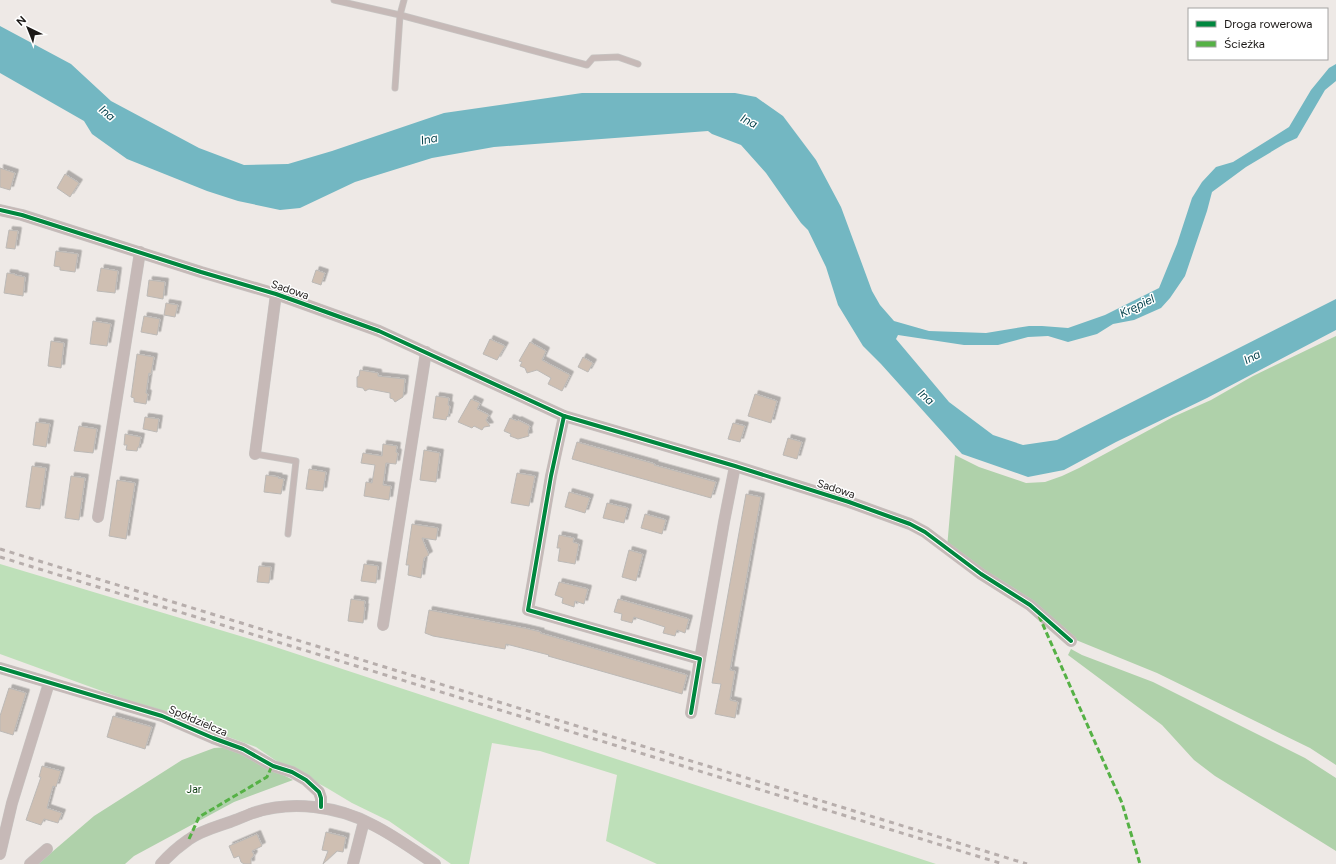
<svg xmlns="http://www.w3.org/2000/svg" width="1336" height="864" font-family="Figtree,sans-serif">
  <style>
    .green { fill: #bee0b9 }
    .forest { fill: #afd1aa }
    .water { fill: #73b7c2 }
    .building { fill: #cfbfb2; stroke: #bcb9b6; filter: url(#shadow) }
    .lines { fill: none; stroke-linecap: round; stroke-linejoin: round }
    .service-casing { stroke: #c7c4c2; stroke-width: 7 }
    .minor-casing { stroke: #c7c4c2; stroke-width: 12 }
    .service { stroke: #c6b9b7; stroke-width: 5.5 }
    .minor { stroke: #c6b9b7; stroke-width: 11 }
    .rail { stroke: #b7aeac; stroke-width: 3; stroke-dasharray: 5 5; stroke-linecap: butt }
    .quiet { stroke: #55b145; stroke-width: 3; stroke-dasharray: 6 3; stroke-linecap: butt }
    .cycleway-casing { stroke: #fff; stroke-width: 6 }
    .cycleway { stroke: #00873e; stroke-width: 4 }
    .labels { text-anchor: middle; dominant-baseline: central; stroke-width: 3; stroke-linejoin: round; paint-order: stroke }
    .street-label { font-size: 11px; fill: #1c1917; stroke: #fff }
    .park-label { font-size: 11px; fill: #08390b; stroke: #fff }
    .water-label { font-size: 12px; font-style: italic; fill: #06444e; stroke: #fff }
  </style>
  <defs>
    <filter id="shadow"><feDropShadow dx="3.5" dy="-3.5" stdDeviation="0" flood-color="#0004"/></filter>
  </defs>
  <rect width="100%" height="100%" fill="#eee9e6"/>
  <polygon class="green" points="0,564 260,642 936,864 657,864 606,841 617,775 540,751 492,743 469,864 451,864 389,821 352,803 327,788 275,760 256,747 0,654"/>
  <g class="forest">
    <polygon points="1336,336 1336,765 1310,748 1157,673 1076,640 947,548 955,455 979,467 1026,483 1045,482 1062,476 1079,468 1173,417 1211,400 1253,376"/>
    <polygon points="1071,649 1082,655 1153,682 1305,758 1336,778 1336,851 1215,776 1194,760 1162,725 1068,655"/>
    <polygon points="229,747 293,780 234,802 134,856 125,864 38,864 94,816 182,760 214,748"/>
  </g>
  <polygon class="water" points="0,26 71,64 111,101 199,148 244,165 288,164 332,151 444,113 582,93 735,93 756,97 783,116 816,160 841,207 872,291 880,305 894,321 929,331 986,333 1029,326 1042,326 1068,328 1105,315 1159,288 1177,244 1192,198 1202,182 1216,167 1233,162 1289,127 1311,90 1329,68 1336,64 1336,81 1325,90 1297,138 1286,143 1246,167 1212,192 1207,211 1185,276 1170,298 1161,308 1134,320 1113,324 1097,334 1068,342 1048,336 1028,337 998,345 964,345 898,335 896,339 949,402 993,435 1023,445 1057,440 1336,299 1336,330 1207,398 1116,442 1064,470 1028,477 962,454 881,364 863,346 838,305 826,267 808,230 801,223 766,173 741,145 712,134 708,131 494,147 432,158 355,182 300,208 280,210 238,201 207,191 127,159 92,134 84,121 0,73"/>
  <g class="building">
    <polygon points="0,168 15,173 10,190 0,187"/>
    <polygon points="65,174 79,183 70,197 57,188"/>
    <polygon points="9,230 18,231 15,249 6,248"/>
    <polygon points="56,251 78,254 75,272 60,270 60,267 54,266"/>
    <polygon points="101,268 118,271 115,293 97,291"/>
    <polygon points="316,270 325,273 321,285 312,282"/>
    <polygon points="7,273 15,274 15,275 25,277 23,296 4,293"/>
    <polygon points="149,280 165,282 163,299 147,296"/>
    <polygon points="166,303 178,305 175,317 164,315"/>
    <polygon points="144,316 160,319 157,335 141,332"/>
    <polygon points="93,321 111,324 107,346 90,344"/>
    <polygon points="490,339 505,346 497,360 483,354"/>
    <polygon points="51,341 64,343 61,368 48,366"/>
    <polygon points="530,342 546,351 542,360 570,375 562,391 548,384 551,378 537,370 527,373 525,368 520,366 522,362 519,361"/>
    <polygon points="137,354 154,357 151,374 149,373 146,393 148,394 146,404 134,402 134,398 131,397"/>
    <polygon points="583,357 593,363 588,372 578,367"/>
    <polygon points="360,370 378,373 378,376 405,379 403,397 395,402 393,399 390,398 390,393 369,389 365,391 363,388 357,387 357,377 359,376"/>
    <polygon points="755,394 777,401 771,423 748,416"/>
    <polygon points="436,396 449,398 448,405 450,406 448,417 447,416 446,420 433,418"/>
    <polygon points="471,399 480,403 477,409 489,415 486,420 490,426 484,427 482,430 474,426 472,428 458,422"/>
    <polygon points="145,417 159,419 157,432 143,429"/>
    <polygon points="510,418 517,421 518,420 530,426 528,431 529,436 518,439 510,436 511,434 504,431"/>
    <polygon points="36,422 50,424 46,447 33,445"/>
    <polygon points="733,423 745,426 740,442 728,439"/>
    <polygon points="79,426 97,429 93,453 74,451"/>
    <polygon points="125,434 141,437 139,447 138,447 137,451 126,450 127,445 124,445"/>
    <polygon points="788,438 802,442 797,459 783,455"/>
    <polygon points="577,442 655,464 654,465 716,482 711,498 572,459"/>
    <polygon points="383,444 397,446 396,452 398,453 396,464 386,463 383,485 391,486 389,500 364,496 366,482 372,483 375,465 361,463 363,453 382,456"/>
    <polygon points="424,450 440,453 436,482 420,480"/>
    <polygon points="32,466 46,468 40,509 26,507"/>
    <polygon points="309,469 326,472 323,491 306,489"/>
    <polygon points="517,473 535,476 529,506 511,503"/>
    <polygon points="266,475 279,477 278,478 284,479 281,494 264,492"/>
    <polygon points="71,476 85,478 79,520 65,518"/>
    <polygon points="117,480 135,483 126,539 109,536"/>
    <polygon points="569,492 590,498 585,513 565,507"/>
    <polygon points="746,494 761,497 730,670 735,671 730,700 738,702 735,718 715,714 721,684 712,683"/>
    <polygon points="607,503 628,508 624,523 603,518"/>
    <polygon points="645,514 666,520 662,534 641,528"/>
    <polygon points="412,524 438,528 436,540 422,538 429,555 424,558 421,578 408,575 409,565 406,565"/>
    <polygon points="559,535 574,538 573,542 579,544 575,564 558,561 560,548 557,548"/>
    <polygon points="629,550 643,554 636,581 622,577"/>
    <polygon points="364,564 378,566 376,583 361,581"/>
    <polygon points="259,566 271,567 269,583 257,582"/>
    <polygon points="559,582 588,589 584,604 575,601 574,607 562,603 563,598 555,595"/>
    <polygon points="351,599 365,601 364,607 365,607 363,623 348,621"/>
    <polygon points="618,599 689,619 685,633 677,630 675,636 663,633 665,627 634,617 632,623 621,620 622,614 614,612"/>
    <polygon points="429,610 524,628 541,632 540,633 687,675 682,694 548,656 549,655 506,644 505,649 433,636 425,633"/>
    <polygon points="9,688 26,693 13,735 0,731 0,716"/>
    <polygon points="113,716 152,727 145,749 107,737"/>
    <polygon points="42,766 61,771 56,787 53,786 47,808 62,813 58,823 44,819 41,825 26,820 41,777 39,777"/>
    <polygon points="326,832 346,837 343,852 337,851 323,864 328,851 322,850"/>
    <polygon points="257,834 262,846 252,851 254,855 251,859 251,864 244,864 241,862 239,856 234,858 229,846"/>
  </g>
  <g class="lines">
    <defs>
      <g id="service">
        <polyline points="334,0 400,15 587,65 593,58 618,57 638,64"/>
        <polyline points="395,88 400,15 404,0"/>
        <polyline points="255,454 296,461 288,534"/>
      </g>
      <g id="minor">
        <polyline points="0,210 22,215 201,272 276,294 379,331 564,416 735,466 849,502 910,524 925,532 981,574 1030,605 1071,641"/>
        <polyline points="564,416 551,476 528,610 700,659 691,713"/>
        <polyline points="255,454 276,294"/>
        <polyline points="98,517 140,252"/>
        <polyline points="383,625 426,352"/>
        <polyline points="700,659 724,522 735,466"/>
        <polyline points="0,668 162,716 213,738 243,749 273,766 292,772 306,780 319,792 321,798 321,807"/>
        <polyline points="0,854 12,803 49,683"/>
        <polyline points="30,864 47,849"/>
        <path d="M161 864C169 855 178 847 188 840 200 831 216 827 230 822 238 819 245 816 253 813 291 800 338 806 373 825 395 836 415 851 435 864"/>
        <polyline points="353,864 364,821"/>
      </g>
    </defs>
    <use href="#service" class="service-casing"/>
    <use href="#minor" class="minor-casing"/>
    <use href="#service" class="service"/>
    <use href="#minor" class="minor"/>
    <g class="rail">
      <polyline points="0,549 1027,864"/>
      <polyline points="0,557 1003,864"/>
    </g>
    <g class="quiet">
      <polyline points="1039,616 1122,803 1140,864"/>
      <polyline points="189,839 199,817 267,777 271,768 273,766"/>
    </g>
    <defs>
      <g id="cycleway">
        <polyline points="0,210 22,215 201,272 276,294 379,331 564,416 735,466 849,502 910,524 925,532 981,574 1030,605 1071,641"/>
        <polyline points="564,416 551,476 528,610 700,659 691,713"/>
        <polyline points="0,668 162,716 213,738 243,749 273,766 292,772 306,780 319,792 321,798 321,807"/>
      </g>
    </defs>
    <use href="#cycleway" class="cycleway-casing"/>
    <use href="#cycleway" class="cycleway"/>
  </g>
  <g class="labels">
    <g class="street-label">
      <text transform="translate(290 290) rotate(19)">Sadowa</text>
      <text transform="translate(836 489) rotate(18)">Sadowa</text>
      <text transform="translate(198 721) rotate(23)">Spółdzielcza</text>
    </g>
    <g class="park-label">
      <text x="194" y="789">Jar</text>
    </g>
    <g class="water-label">
      <text transform="translate(107 113) rotate(39)">Ina</text>
      <text transform="translate(749 121) rotate(27)">Ina</text>
      <text transform="translate(429 139) rotate(-11)">Ina</text>
      <text transform="translate(1137 306) rotate(-26)">Krępiel</text>
      <text transform="translate(1252 357) rotate(-27)">Ina</text>
      <text transform="translate(926 397) rotate(41)">Ina</text>
    </g>
  </g>
  <rect x="1188" y="8" width="140" height="52" fill="#ffffff" stroke="#a4a3a2"/>
  <rect x="1196" y="21" width="20" height="6" fill="#00873e" stroke="#a4a3a2"/>
  <text x="1224" y="28" font-size="12" fill="#1c1917">Droga rowerowa</text>
  <rect x="1196" y="41" width="20" height="6" fill="#55b145" stroke="#a4a3a2"/>
  <text x="1224" y="48" font-size="12" fill="#1c1917">Ścieżka</text>
  <g transform="translate(28 28) rotate(317)" stroke="#ffffff" stroke-width="3" paint-order="stroke">
  <path d="M0-3L7 15L0 10L-7 15Z" fill="#1c1917"/>
  <text y="-6" font-size="11" font-weight="bold" text-anchor="middle" fill="#1c1917">N</text>
  </g>
</svg>
